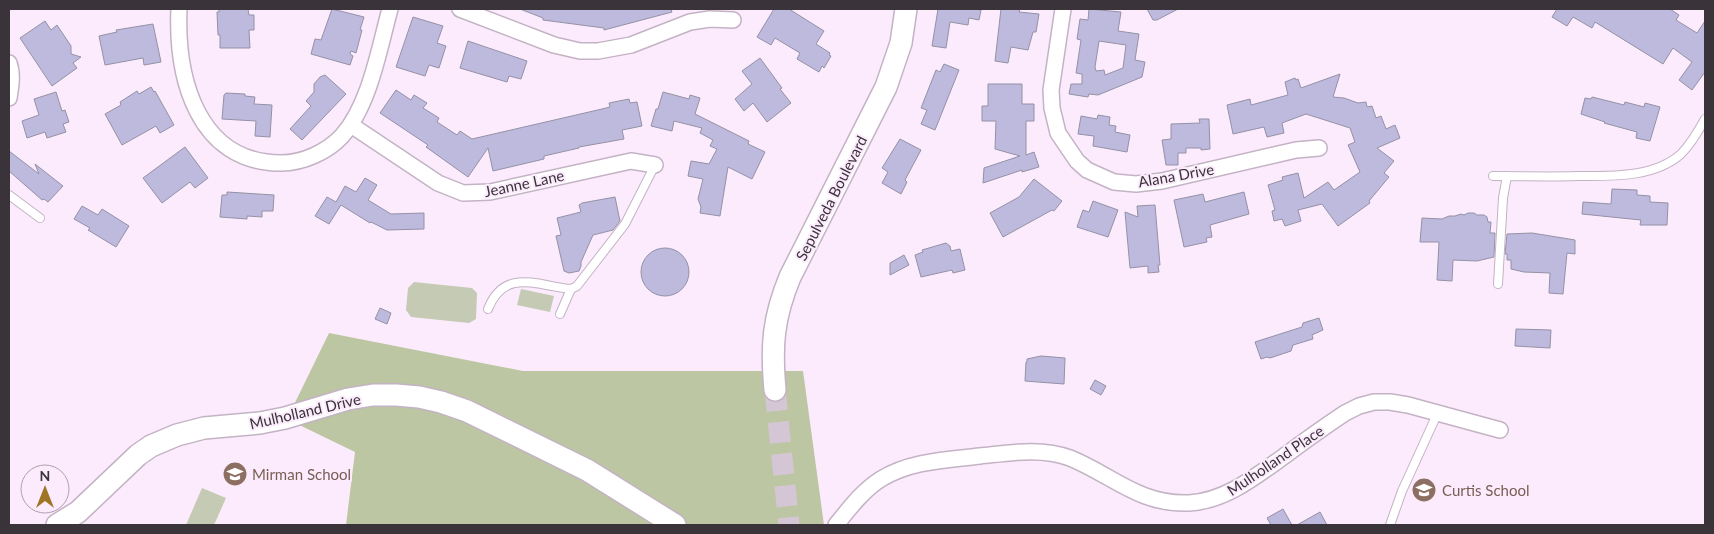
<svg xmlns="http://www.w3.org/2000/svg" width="1714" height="534" font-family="Lato,sans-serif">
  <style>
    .green { fill: #c4cab4 }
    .forest { fill: #bdc6a2 }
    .building { fill: #bebadd; stroke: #9491a6; fill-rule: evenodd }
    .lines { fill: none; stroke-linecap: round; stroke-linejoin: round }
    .secondary-tunnel { stroke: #d5c6d5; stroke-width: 21; stroke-dasharray: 21 11; stroke-linecap: butt }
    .service-casing { stroke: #c3b3c4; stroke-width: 10 }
    .minor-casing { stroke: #c3b3c4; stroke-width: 18 }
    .secondary-casing { stroke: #c3b3c4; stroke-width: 24 }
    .service { stroke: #fff; stroke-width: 8 }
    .minor { stroke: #fff; stroke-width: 15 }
    .secondary { stroke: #fff; stroke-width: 21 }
    .labels { text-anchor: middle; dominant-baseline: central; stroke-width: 4; stroke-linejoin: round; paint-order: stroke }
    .street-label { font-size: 15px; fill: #3a333a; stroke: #fcebfc }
    .education-label { font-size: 15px; fill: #785e54; stroke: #fcebfc; text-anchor: start }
  </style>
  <rect width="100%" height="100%" fill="#fcebfc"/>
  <g class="green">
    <polygon points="414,282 472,288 477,293 476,319 469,323 411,317 406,310 408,288"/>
    <polygon points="521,289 554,296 550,312 517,305"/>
    <polygon points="202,488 226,498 214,525 186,525"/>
  </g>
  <polygon class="forest" points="329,333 523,371 803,371 824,525 346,525 355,452 287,419"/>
  <g class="building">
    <polygon points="219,9 248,9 249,15 254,15 254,30 249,30 250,48 220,48 220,35 218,35 217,12 219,12"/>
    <polygon points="332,9 364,17 360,30 362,30 356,53 351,51 350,54 353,56 350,65 311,54 315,39 321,40"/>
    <polygon points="520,9 671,9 672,12 604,30 604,28 543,20 543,18"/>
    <polygon points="774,9 789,9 824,31 816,44 830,53 829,55 831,56 824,68 822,66 819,72 797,59 800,53 775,38 771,45 757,37"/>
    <polygon points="938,9 974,9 981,10 979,20 969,18 968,25 950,22 946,48 932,46"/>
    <polygon points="1001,9 1020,9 1019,12 1039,14 1036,32 1033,32 1028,50 1011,47 1008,63 995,61"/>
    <path d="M1089 9 1121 12 1118 31 1139 34 1135 60 1145 62 1142 77 1098 95 1089 94 1088 97 1069 94 1071 84H1082V74L1076 73 1081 40 1077 39 1080 19 1088 20ZM1099 41 1126 45 1123 68 1105 75 1104 70 1096 71 1095 67Z"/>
    <polygon points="1147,9 1178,9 1157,20 1153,20"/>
    <polygon points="1557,9 1670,9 1679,15 1676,20 1697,33 1705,21 1705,72 1692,90 1679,80 1692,62 1673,48 1663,64 1595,22 1592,28 1573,17 1567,26 1552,17"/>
    <polygon points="413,17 443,26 437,43 446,46 439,68 429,65 425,76 396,67"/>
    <polygon points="45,21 51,30 57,25 71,46 71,54 81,57 73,63 77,68 52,86 20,38"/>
    <polygon points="153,24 161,62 144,65 143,58 105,65 99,36 117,32 116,30"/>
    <polygon points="468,41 527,61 521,79 509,76 507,82 460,68"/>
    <polygon points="760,58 782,88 780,89 791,103 767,122 753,103 744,111 735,99 752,84 742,71"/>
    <polygon points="944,64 959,70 935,130 921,124 927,110 921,108 936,70 940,72"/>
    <polygon points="1340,74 1333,97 1344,98 1358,103 1366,102 1367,107 1372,106 1376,118 1381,116 1386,129 1395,125 1400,138 1377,148 1394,161 1384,173 1389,177 1369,201 1370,203 1338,226 1322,204 1298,210 1301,221 1285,226 1282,219 1274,221 1272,211 1275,210 1268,185 1283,180 1282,177 1298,173 1304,198 1328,182 1334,190 1360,172 1348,145 1355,142 1350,128 1306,114 1282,123 1284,133 1267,137 1264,127 1233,134 1227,105 1250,99 1251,105 1288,95 1285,82 1295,78 1296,80 1298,79 1301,88"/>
    <polygon points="325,75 346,94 302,140 290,129 311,106 306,101 314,92 314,84 320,77"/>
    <polygon points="988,84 1022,84 1022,104 1034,104 1034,121 1026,121 1026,155 1034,152 1039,167 1022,172 1022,170 983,183 984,168 1020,156 995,149 996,121 982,121 982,106 988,106"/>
    <polygon points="151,87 154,92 155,91 174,125 160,133 156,126 122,145 105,114 121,105 120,102 137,91 139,94"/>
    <polygon points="396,90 411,100 414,95 427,103 423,108 439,118 437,122 457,135 460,131 472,139 602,109 610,107 609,103 629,99 630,103 637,102 642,126 622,130 624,139 579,147 579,148 544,156 544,159 493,171 488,148 468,177 426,147 428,145 380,113"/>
    <polygon points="56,92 62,111 65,110 69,122 63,124 66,132 47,138 45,132 27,138 22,121 39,115 34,99"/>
    <polygon points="663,92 689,99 690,95 700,98 695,114 749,141 748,144 765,152 752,179 728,167 720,216 700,213 701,207 698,199 703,179 688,176 691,161 709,164 717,149 710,146 713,140 700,133 702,128 674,121 672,131 651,126 656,109 658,109"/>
    <polygon points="226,93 245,94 245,96 255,97 254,104 272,105 270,137 255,136 256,121 222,119 224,95"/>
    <polygon points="1592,97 1624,105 1625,102 1644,107 1645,103 1660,107 1650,141 1636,138 1637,132 1604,123 1605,122 1581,114 1585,98 1591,99"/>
    <polygon points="1098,115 1110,117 1109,125 1116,126 1115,132 1130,135 1127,152 1093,146 1094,136 1078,134 1081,116 1097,119"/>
    <polygon points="1199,119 1209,119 1210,149 1201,150 1201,148 1186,148 1186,153 1178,153 1178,165 1166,165 1162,140 1171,139 1171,124 1200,123"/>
    <polygon points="900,139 921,150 905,180 907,182 901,194 882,183 888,172 882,168"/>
    <polygon points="185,147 208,178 195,188 190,182 162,203 143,178"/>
    <polygon points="9,151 39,174 35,164 63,186 48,202 44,199 42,200 9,171"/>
    <polygon points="365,178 377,185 368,200 391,214 424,213 424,229 387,230 371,222 370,223 341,205 329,224 315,216 327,197 336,202 345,186 356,192"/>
    <polygon points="1034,179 1062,201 1054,211 1052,210 1003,237 990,213 1019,197"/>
    <polygon points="1612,189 1637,190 1637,195 1650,196 1650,202 1668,203 1667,225 1640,225 1641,220 1582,214 1583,202 1611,204"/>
    <polygon points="227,192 274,195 273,211 262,211 262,217 247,216 247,219 220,217 222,195 227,195"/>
    <polygon points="1244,192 1249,214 1210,225 1212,237 1206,238 1207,242 1184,247 1174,200 1203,194 1205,202"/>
    <polygon points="615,197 620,221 613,230 593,235 581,262 581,266 579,271 569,273 564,271 556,236 561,235 557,218 581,212 579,205 582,203"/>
    <polygon points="1093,201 1118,210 1108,237 1077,227 1083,210 1089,212"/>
    <polygon points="1155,205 1160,265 1158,265 1159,272 1148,273 1148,266 1130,268 1125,212 1138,217 1137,206"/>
    <polygon points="82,206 98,215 102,209 129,226 116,247 88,230 90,228 74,219"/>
    <polygon points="1468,213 1474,213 1477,215 1484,215 1487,217 1488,222 1491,222 1490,233 1495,233 1494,257 1477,261 1453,260 1452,281 1437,280 1439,242 1420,242 1422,218 1442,219 1449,216 1455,216 1461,214 1464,215"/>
    <polygon points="1532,233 1575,240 1575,254 1567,253 1563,294 1549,293 1550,273 1524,272 1511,269 1511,260 1507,260 1507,254 1505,254 1507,234"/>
    <polygon points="946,243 950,246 951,251 960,249 965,270 953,273 952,270 921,277 915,255 923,252 922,250"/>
    <circle cx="665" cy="272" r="24"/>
    <polygon points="904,255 909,265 890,275 890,263"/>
    <polygon points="380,308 391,313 387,324 375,319"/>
    <polygon points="1319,318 1323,330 1312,335 1313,339 1293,345 1291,351 1270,358 1267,357 1261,359 1255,342 1302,327 1303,323"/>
    <polygon points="1516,329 1551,330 1550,348 1515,346"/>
    <polygon points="1041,356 1065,358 1064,384 1025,381 1026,362 1027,362 1027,359"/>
    <polygon points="1095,380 1106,386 1101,395 1090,389"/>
    <polygon points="1283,509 1292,525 1271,525 1267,518"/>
    <polygon points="1320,512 1327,525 1297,525"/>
  </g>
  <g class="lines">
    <polyline class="secondary-tunnel" points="775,390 789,525"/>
    <defs>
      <g id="service">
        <path d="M1493 176C1521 176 1549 177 1578 176 1611 176 1654 178 1681 154 1690 145 1699 130 1705 119"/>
        <polyline points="9,195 40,218"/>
        <polyline points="1498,284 1503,198 1507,176"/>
        <path d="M488 309C505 267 538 286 571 289L577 286 625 224 655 165"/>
        <polyline points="560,314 571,289"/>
        <polyline points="1390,525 1402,491 1434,421"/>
      </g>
      <g id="minor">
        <path d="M179 9C176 77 197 163 281 163 303 163 327 152 342 136 370 104 379 49 390 9"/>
        <polyline points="460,9 554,45 580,51 598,51 631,45 690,22 710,19 733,20"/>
        <polyline points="1063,9 1051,90 1052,108 1058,133 1077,161 1087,170 1114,182 1136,184 1162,181 1296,150 1319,148"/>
        <path d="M9 63C13 74 11 86 9 98"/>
        <polyline points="351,125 438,183 463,193 490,192 631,161 655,165"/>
        <path d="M836 525C849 509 862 491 881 479 910 461 946 460 980 456 1009 453 1041 447 1070 458 1112 475 1139 505 1189 503 1225 501 1255 477 1283 457 1303 442 1324 427 1345 413L1359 406 1374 402H1390L1408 405 1500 430"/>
      </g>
      <g id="secondary">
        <path d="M775 390C771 346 773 318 790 277L886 87 901 43 906 9"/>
        <polyline points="57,525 78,512 138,455 151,446 177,435 204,428 260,423 285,418 348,399 373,395 396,395 419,397 441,402 467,411 587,470 675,525"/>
      </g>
    </defs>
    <use href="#service" class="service-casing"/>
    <use href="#minor" class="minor-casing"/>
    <use href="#secondary" class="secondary-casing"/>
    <use href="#service" class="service"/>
    <use href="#minor" class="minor"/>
    <use href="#secondary" class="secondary"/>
  </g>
  <defs>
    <symbol id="school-disc" viewBox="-11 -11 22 22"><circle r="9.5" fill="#8d6e63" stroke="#fcebfc"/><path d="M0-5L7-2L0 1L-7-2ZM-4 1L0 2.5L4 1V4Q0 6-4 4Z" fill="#fff"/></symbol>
  </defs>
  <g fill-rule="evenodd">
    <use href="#school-disc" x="221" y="460" width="28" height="28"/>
    <use href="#school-disc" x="1410" y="476" width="28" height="28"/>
  </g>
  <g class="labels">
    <g class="street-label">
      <text transform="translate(1176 175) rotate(-10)">Alana Drive</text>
      <text transform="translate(524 183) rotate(-12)">Jeanne Lane</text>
      <text transform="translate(831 198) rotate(-63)">Sepulveda Boulevard</text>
      <text transform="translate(305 411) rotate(-13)">Mulholland Drive</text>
      <text transform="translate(1275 460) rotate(-34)">Mulholland Place</text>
    </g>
    <g class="education-label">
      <text x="252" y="474">Mirman School</text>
      <text x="1442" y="490">Curtis School</text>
    </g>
  </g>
  <rect width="1714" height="534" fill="none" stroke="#3a333a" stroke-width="20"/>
  <g transform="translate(45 489)"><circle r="24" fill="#fcebfc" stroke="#aea1ae"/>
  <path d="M0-4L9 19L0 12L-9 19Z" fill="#a07425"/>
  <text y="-8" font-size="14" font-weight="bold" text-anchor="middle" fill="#3a333a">N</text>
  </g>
</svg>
